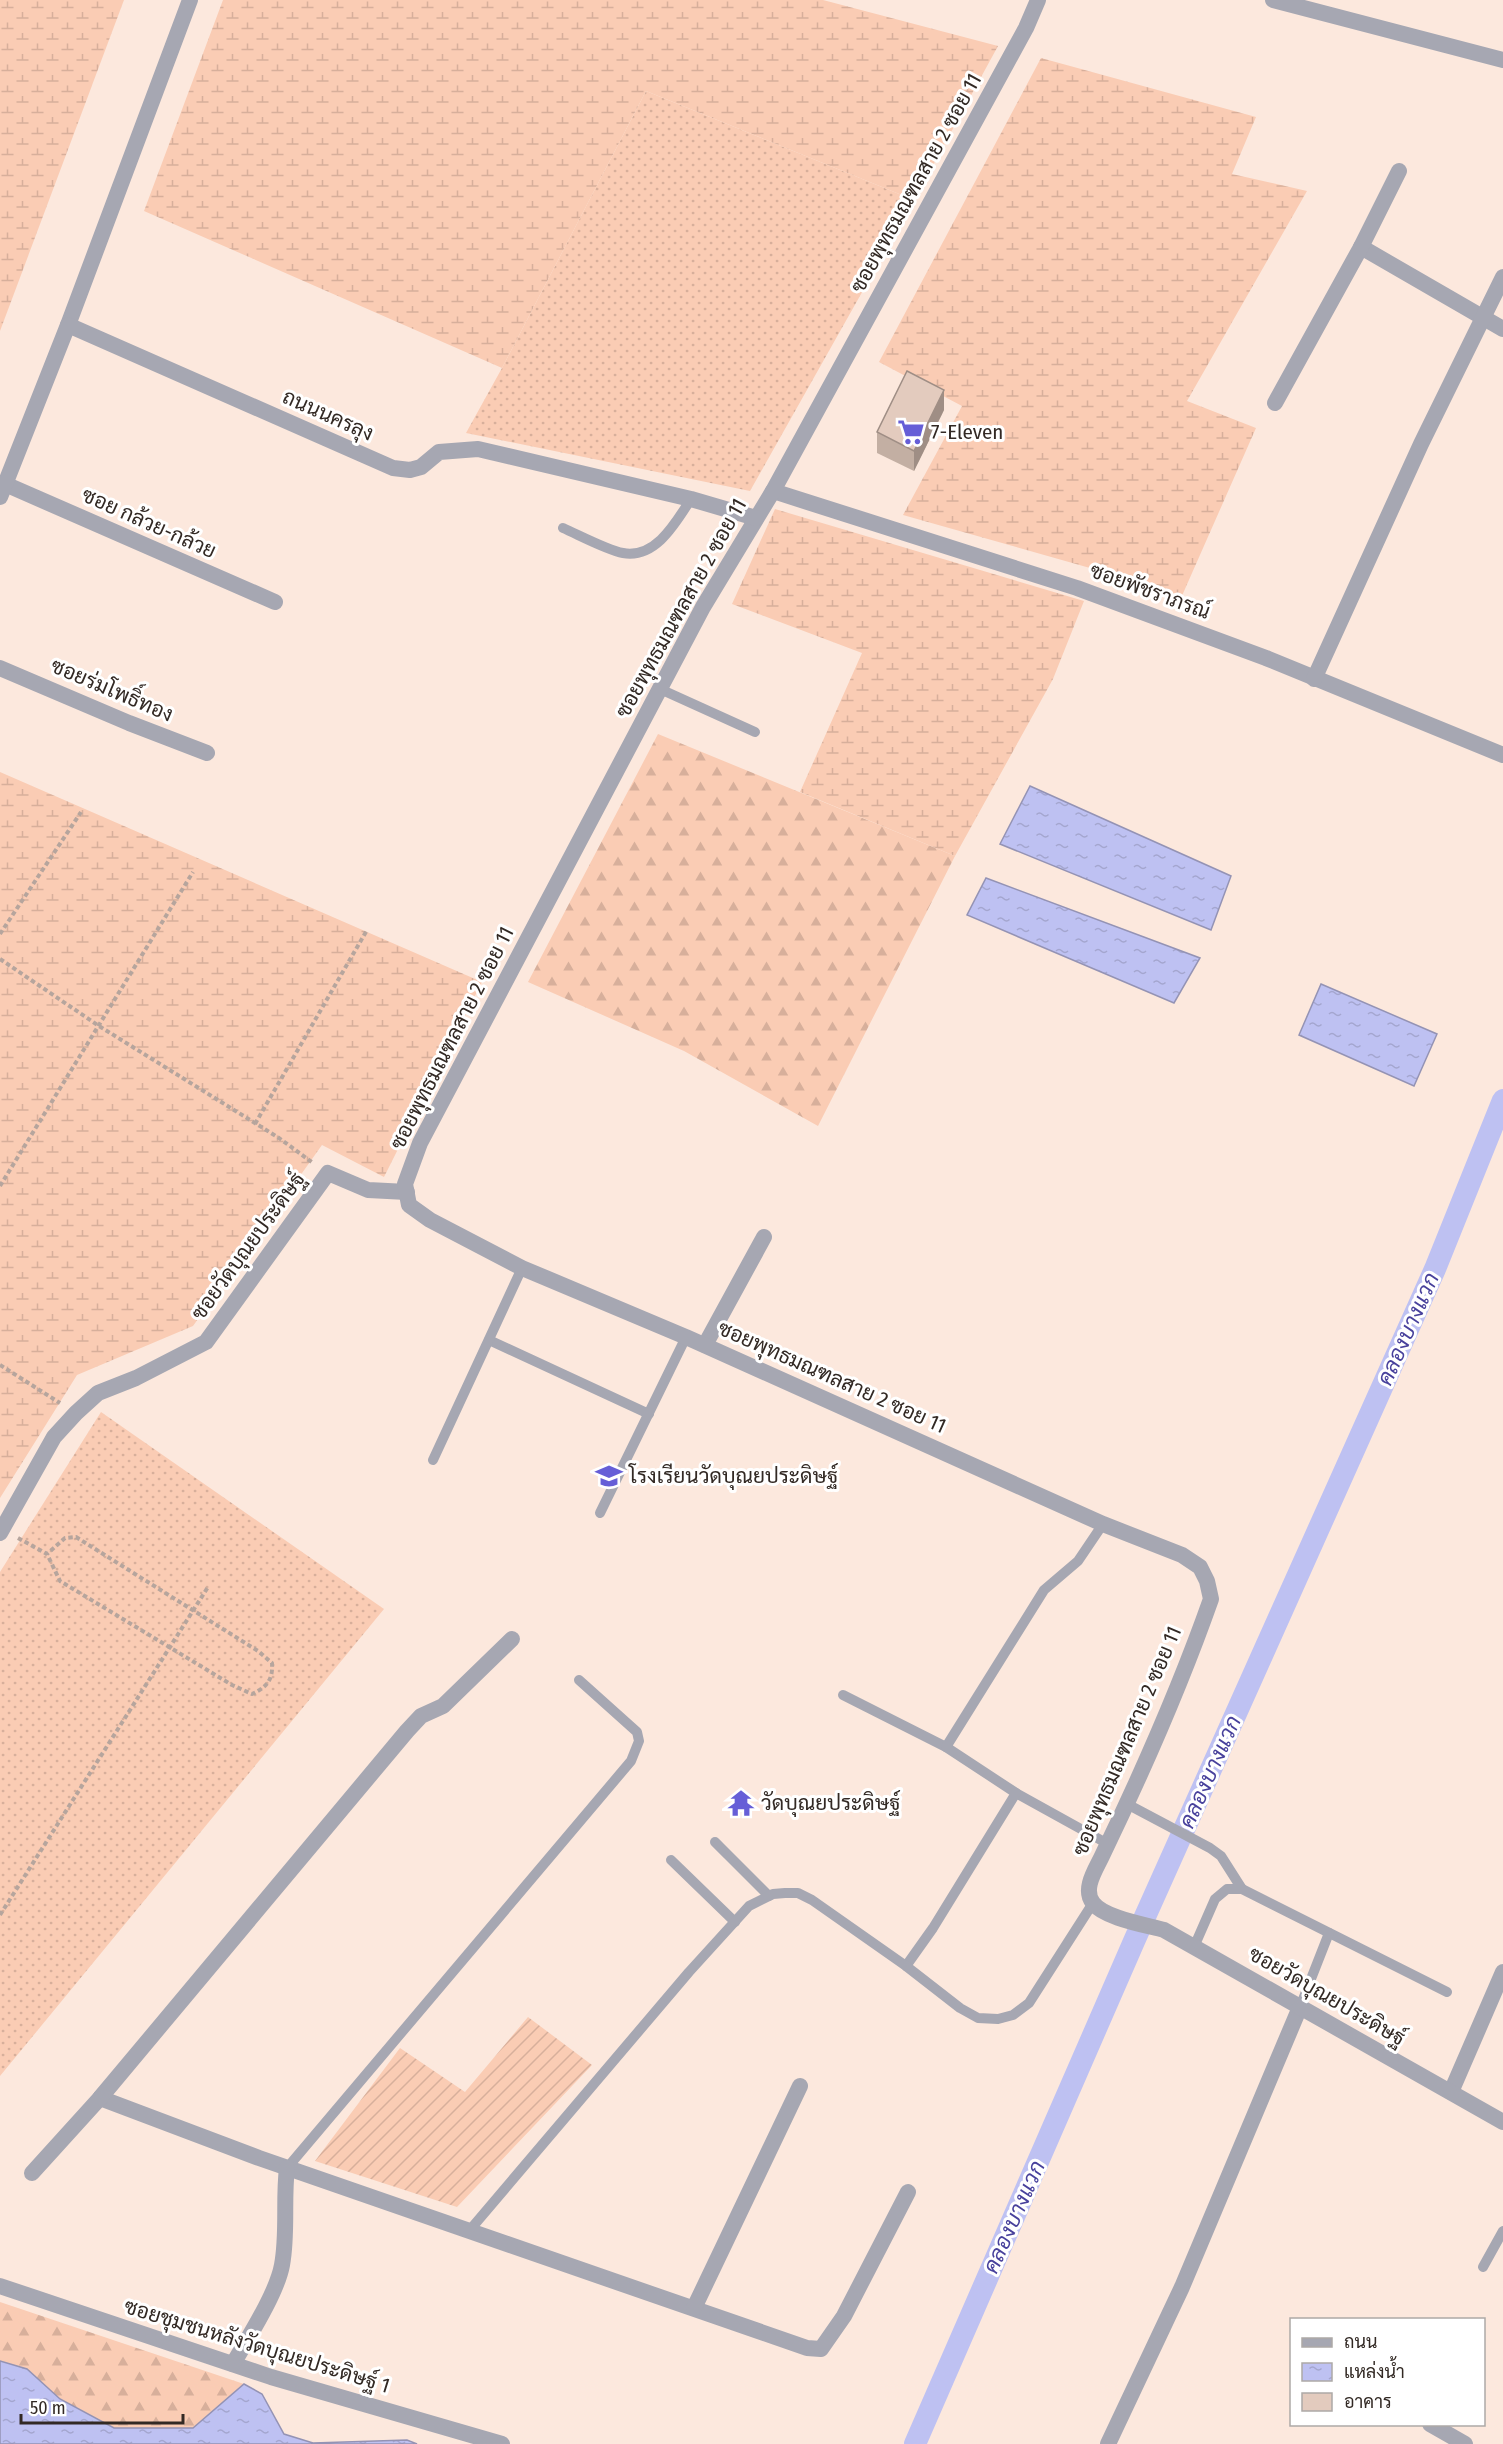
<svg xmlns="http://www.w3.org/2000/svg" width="1503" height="2444" font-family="'Fira Sans Condensed',Sarabun,sans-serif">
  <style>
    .grass { fill: url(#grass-dots) }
    .forest { fill: url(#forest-firs) }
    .wetland { fill: url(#wetland-marsh) }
    .garden { fill: url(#garden-furrows) }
    .water { fill: url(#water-ripples); stroke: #9493b4; stroke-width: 1.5 }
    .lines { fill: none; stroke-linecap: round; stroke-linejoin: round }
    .canal { stroke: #bec1f2; stroke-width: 22 }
    .path { stroke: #b6a59d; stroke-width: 4; stroke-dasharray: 4.5 3; stroke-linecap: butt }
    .service { stroke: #a6a7b2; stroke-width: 10 }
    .minor { stroke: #a6a7b2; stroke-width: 16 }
    .tertiary { stroke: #a6a7b2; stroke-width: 16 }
    .wall { fill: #c3afa3 }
    .shaded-wall { fill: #9f8e85 }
    .building { fill: #e3cbbe; stroke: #9f8e85; stroke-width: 1.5 }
    .labels { text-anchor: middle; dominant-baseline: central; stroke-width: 6; stroke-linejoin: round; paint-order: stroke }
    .street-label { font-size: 21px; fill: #322924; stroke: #fff }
    .poi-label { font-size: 21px; fill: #322924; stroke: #fff; text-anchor: start }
    .water-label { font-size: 22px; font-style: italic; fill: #48419c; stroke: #fff }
  </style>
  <defs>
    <pattern id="grass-dots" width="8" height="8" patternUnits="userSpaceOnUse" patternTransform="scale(1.5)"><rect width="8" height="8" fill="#faccb4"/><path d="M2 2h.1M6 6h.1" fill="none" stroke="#d7af9b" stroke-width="1.8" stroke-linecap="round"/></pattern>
    <pattern id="forest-firs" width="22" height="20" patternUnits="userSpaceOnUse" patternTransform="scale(1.5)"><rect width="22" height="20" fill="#faccb4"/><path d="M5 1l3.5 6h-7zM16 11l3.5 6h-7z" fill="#d7af9b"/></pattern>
    <pattern id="wetland-marsh" width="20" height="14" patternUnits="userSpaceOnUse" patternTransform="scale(1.5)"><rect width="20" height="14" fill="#faccb4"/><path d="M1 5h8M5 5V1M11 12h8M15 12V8" fill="none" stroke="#d7af9b"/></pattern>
    <pattern id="garden-furrows" width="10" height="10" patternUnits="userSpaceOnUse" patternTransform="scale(1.5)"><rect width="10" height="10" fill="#faccb4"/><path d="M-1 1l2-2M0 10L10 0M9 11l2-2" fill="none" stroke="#d7af9b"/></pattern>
    <pattern id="water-ripples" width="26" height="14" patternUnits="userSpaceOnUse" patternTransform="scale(1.5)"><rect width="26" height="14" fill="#bec1f2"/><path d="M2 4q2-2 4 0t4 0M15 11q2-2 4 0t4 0" fill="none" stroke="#a4a6cf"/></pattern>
  </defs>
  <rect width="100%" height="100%" fill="#fce8dd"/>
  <g class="grass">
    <polygon points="646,91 914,200 750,491 466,433 502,368"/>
    <polygon points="101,1412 384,1609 0,2076 0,1572"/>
  </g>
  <g class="forest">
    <polygon points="658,734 955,856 818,1126 684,1051 528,982"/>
    <polygon points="0,2302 244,2384 193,2429 114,2428 60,2399 27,2369 0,2361"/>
  </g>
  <g class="wetland">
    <polygon points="0,0 124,0 0,331"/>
    <polygon points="223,0 823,0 998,46 914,200 646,91 502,368 144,211"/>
    <polygon points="1041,58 1256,117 1232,174 1307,191 1187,401 1256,428 1181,598 1097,570 903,515 962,406 879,362"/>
    <polygon points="775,509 1084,601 1053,679 955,856 800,792 862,653 732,604"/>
    <polygon points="0,772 482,982 384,1177 322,1145 193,1326 77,1375 0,1498"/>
  </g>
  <polygon class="garden" points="528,2017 592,2065 457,2207 315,2161 400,2048 465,2092"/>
  <g class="water">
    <polygon points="1030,786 1231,876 1211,930 1000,844"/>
    <polygon points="986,878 1200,958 1174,1003 967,915"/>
    <polygon points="1321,984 1437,1034 1414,1086 1299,1035"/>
    <polygon points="0,2361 27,2369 60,2399 114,2428 193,2428 244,2384 262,2394 284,2434 313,2443 407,2440 417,2444 0,2444"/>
  </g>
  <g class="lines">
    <polyline class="canal" points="915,2444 1135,1939 1435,1269 1503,1100"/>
    <g class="path">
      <polyline points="0,934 81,812"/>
      <polyline points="0,959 99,1026 279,1138 313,1163"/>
      <polyline points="255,1124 367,930"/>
      <polyline points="0,1186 193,872"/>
      <polyline points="0,1365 60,1403"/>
      <path d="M18 1538 47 1554 60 1581 232 1685 252 1694C267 1687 273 1680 272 1663L258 1651 76 1537 65 1538 47 1554"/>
      <polyline points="0,1915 208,1587"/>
    </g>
    <g class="service">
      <path d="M563 528C579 535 607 550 623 553 656 559 676 522 691 499"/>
      <polyline points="660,689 755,732"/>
      <polyline points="489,1340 649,1414"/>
      <polyline points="433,1460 522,1268"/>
      <polyline points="600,1513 686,1337"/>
      <polyline points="843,1695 946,1747"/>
      <polyline points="1016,1793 1108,1844"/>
      <polyline points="1127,1804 1210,1848 1221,1856 1242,1889"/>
      <polyline points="715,1842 769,1896"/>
      <polyline points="671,1860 735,1922"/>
      <polyline points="1194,1947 1215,1899 1227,1889 1242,1889 1447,1992"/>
      <polyline points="906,1966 933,1928 1016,1793 946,1747 1044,1590 1078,1561 1103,1524"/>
      <polyline points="1300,2007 1329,1933"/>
      <polyline points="287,2168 631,1761 639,1741 637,1732 579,1680"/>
      <polyline points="469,2231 689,1972 749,1906 773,1894 785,1893 798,1893 812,1900 906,1966 960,2008 978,2018 998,2019 1013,2015 1029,2003 1093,1903"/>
      <polyline points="1483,2267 1503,2231"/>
    </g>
    <g class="minor">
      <polyline points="1273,0 1503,60"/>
      <polyline points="1361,247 1503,329"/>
      <polyline points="68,325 190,0"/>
      <polyline points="1275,403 1361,247 1399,171"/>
      <polyline points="5,484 275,602"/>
      <polyline points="773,491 1077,588 1266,658 1503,755"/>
      <polyline points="0,668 129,723 207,753"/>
      <polyline points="1314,679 1421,444 1503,277"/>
      <polyline points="705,1345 764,1237"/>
      <polyline points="0,1533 54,1437 76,1413 98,1393 136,1378 206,1342 328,1173 368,1190 407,1192"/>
      <polyline points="1451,2092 1503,1972"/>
      <polyline points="100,2098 259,2158 807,2348 821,2349 844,2316 908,2192"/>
      <polyline points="32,2173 100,2098 407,1731 421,1716 443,1706 512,1639"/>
      <polyline points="0,2286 271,2377 502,2444"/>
      <polyline points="694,2308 800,2086"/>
      <path d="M233 2364C248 2338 277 2293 282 2265 288 2233 283 2200 287 2168"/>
      <polyline points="1430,2424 1465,2444"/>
      <polyline points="1108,2444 1182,2287 1300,2007"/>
    </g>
    <g class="tertiary">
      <path d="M1038 0 1026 28 773 491 703 607 420 1143 405 1184 409 1205 430 1220 522 1268 686 1337 1103 1524 1182 1555 1200 1567 1207 1581 1211 1599C1180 1687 1142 1773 1102 1856 1096 1869 1082 1889 1093 1903 1104 1918 1146 1925 1164 1930L1503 2122"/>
      <polyline points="0,497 68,325 393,468 410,470 421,467 439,452 478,449 691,499 756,518"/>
    </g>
  </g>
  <polygon class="wall" points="944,410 914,471 877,453 877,432"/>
  <polygon class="shaded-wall" points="944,390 944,410 914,471 914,451"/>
  <polygon class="building" points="907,371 944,390 914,451 877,432"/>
  <defs>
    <symbol id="supermarket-bare" viewBox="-9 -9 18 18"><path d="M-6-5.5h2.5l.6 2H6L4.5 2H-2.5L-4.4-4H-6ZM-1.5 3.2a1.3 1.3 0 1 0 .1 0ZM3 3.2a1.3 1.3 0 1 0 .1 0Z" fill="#665ed7" stroke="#fff" stroke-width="2.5" paint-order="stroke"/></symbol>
    <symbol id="school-bare" viewBox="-9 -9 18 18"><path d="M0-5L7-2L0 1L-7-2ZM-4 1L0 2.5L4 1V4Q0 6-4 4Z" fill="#665ed7" stroke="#fff" stroke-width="2.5" paint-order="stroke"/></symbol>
    <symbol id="temple-bare" viewBox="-9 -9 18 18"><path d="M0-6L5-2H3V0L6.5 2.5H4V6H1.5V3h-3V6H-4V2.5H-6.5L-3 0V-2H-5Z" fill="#665ed7" stroke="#fff" stroke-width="2.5" paint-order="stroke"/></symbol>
  </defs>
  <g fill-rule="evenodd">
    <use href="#supermarket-bare" x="892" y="413" width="38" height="38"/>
    <use href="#school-bare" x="590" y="1457" width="38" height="38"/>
    <use href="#temple-bare" x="722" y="1784" width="38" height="38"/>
  </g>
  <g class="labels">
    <g class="street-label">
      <text transform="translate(916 183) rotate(-61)">ซอยพุทธมณฑลสาย 2 ซอย 11</text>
      <text transform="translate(328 415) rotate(24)">ถนนนครลุง</text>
      <text transform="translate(149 523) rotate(24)">ซอย กล้วย-กล้วย</text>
      <text transform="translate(1150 591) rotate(20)">ซอยพัชราภรณ์</text>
      <text transform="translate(681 608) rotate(-61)">ซอยพุทธมณฑลสาย 2 ซอย 11</text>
      <text transform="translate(112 690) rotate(23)">ซอยร่มโพธิ์ทอง</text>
      <text transform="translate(452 1038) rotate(-63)">ซอยพุทธมณฑลสาย 2 ซอย 11</text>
      <text transform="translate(248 1246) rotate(-54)">ซอยวัดบุณยประดิษฐ์</text>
      <text transform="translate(832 1377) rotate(24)">ซอยพุทธมณฑลสาย 2 ซอย 11</text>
      <text transform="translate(1127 1741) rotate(-67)">ซอยพุทธมณฑลสาย 2 ซอย 11</text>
      <text transform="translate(1327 1996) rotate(30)">ซอยวัดบุณยประดิษฐ์</text>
      <text transform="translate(257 2346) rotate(17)">ซอยชุมชนหลังวัดบุณยประดิษฐ์ 1</text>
    </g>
    <g class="poi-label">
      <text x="931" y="432">7-Eleven</text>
      <text x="629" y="1476">โรงเรียนวัดบุณยประดิษฐ์</text>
      <text x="761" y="1803">วัดบุณยประดิษฐ์</text>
    </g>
    <g class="water-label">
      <text transform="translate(1408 1329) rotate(-66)">คลองบางแวก</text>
      <text transform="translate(1210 1772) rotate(-66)">คลองบางแวก</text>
      <text transform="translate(1014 2217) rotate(-66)">คลองบางแวก</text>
    </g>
  </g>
  <rect x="1290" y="2318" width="195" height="108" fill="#ffffff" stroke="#ada9a7" stroke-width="1.5"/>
  <rect x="1302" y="2338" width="30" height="9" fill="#a6a7b2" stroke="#ada9a7" stroke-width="1.5"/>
  <text x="1344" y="2348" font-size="18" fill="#322924">ถนน</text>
  <rect x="1302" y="2363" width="30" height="18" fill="url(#water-ripples)" stroke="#ada9a7" stroke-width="1.5"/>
  <text x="1344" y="2378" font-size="18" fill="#322924">แหล่งน้ำ</text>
  <rect x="1302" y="2393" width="30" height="18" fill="#e3cbbe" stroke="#ada9a7" stroke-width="1.5"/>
  <text x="1344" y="2408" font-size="18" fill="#322924">อาคาร</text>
  <path d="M21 2414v9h162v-9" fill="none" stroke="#322924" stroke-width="3"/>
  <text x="30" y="2414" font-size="18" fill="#322924" stroke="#ffffff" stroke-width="4.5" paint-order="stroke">50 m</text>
</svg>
